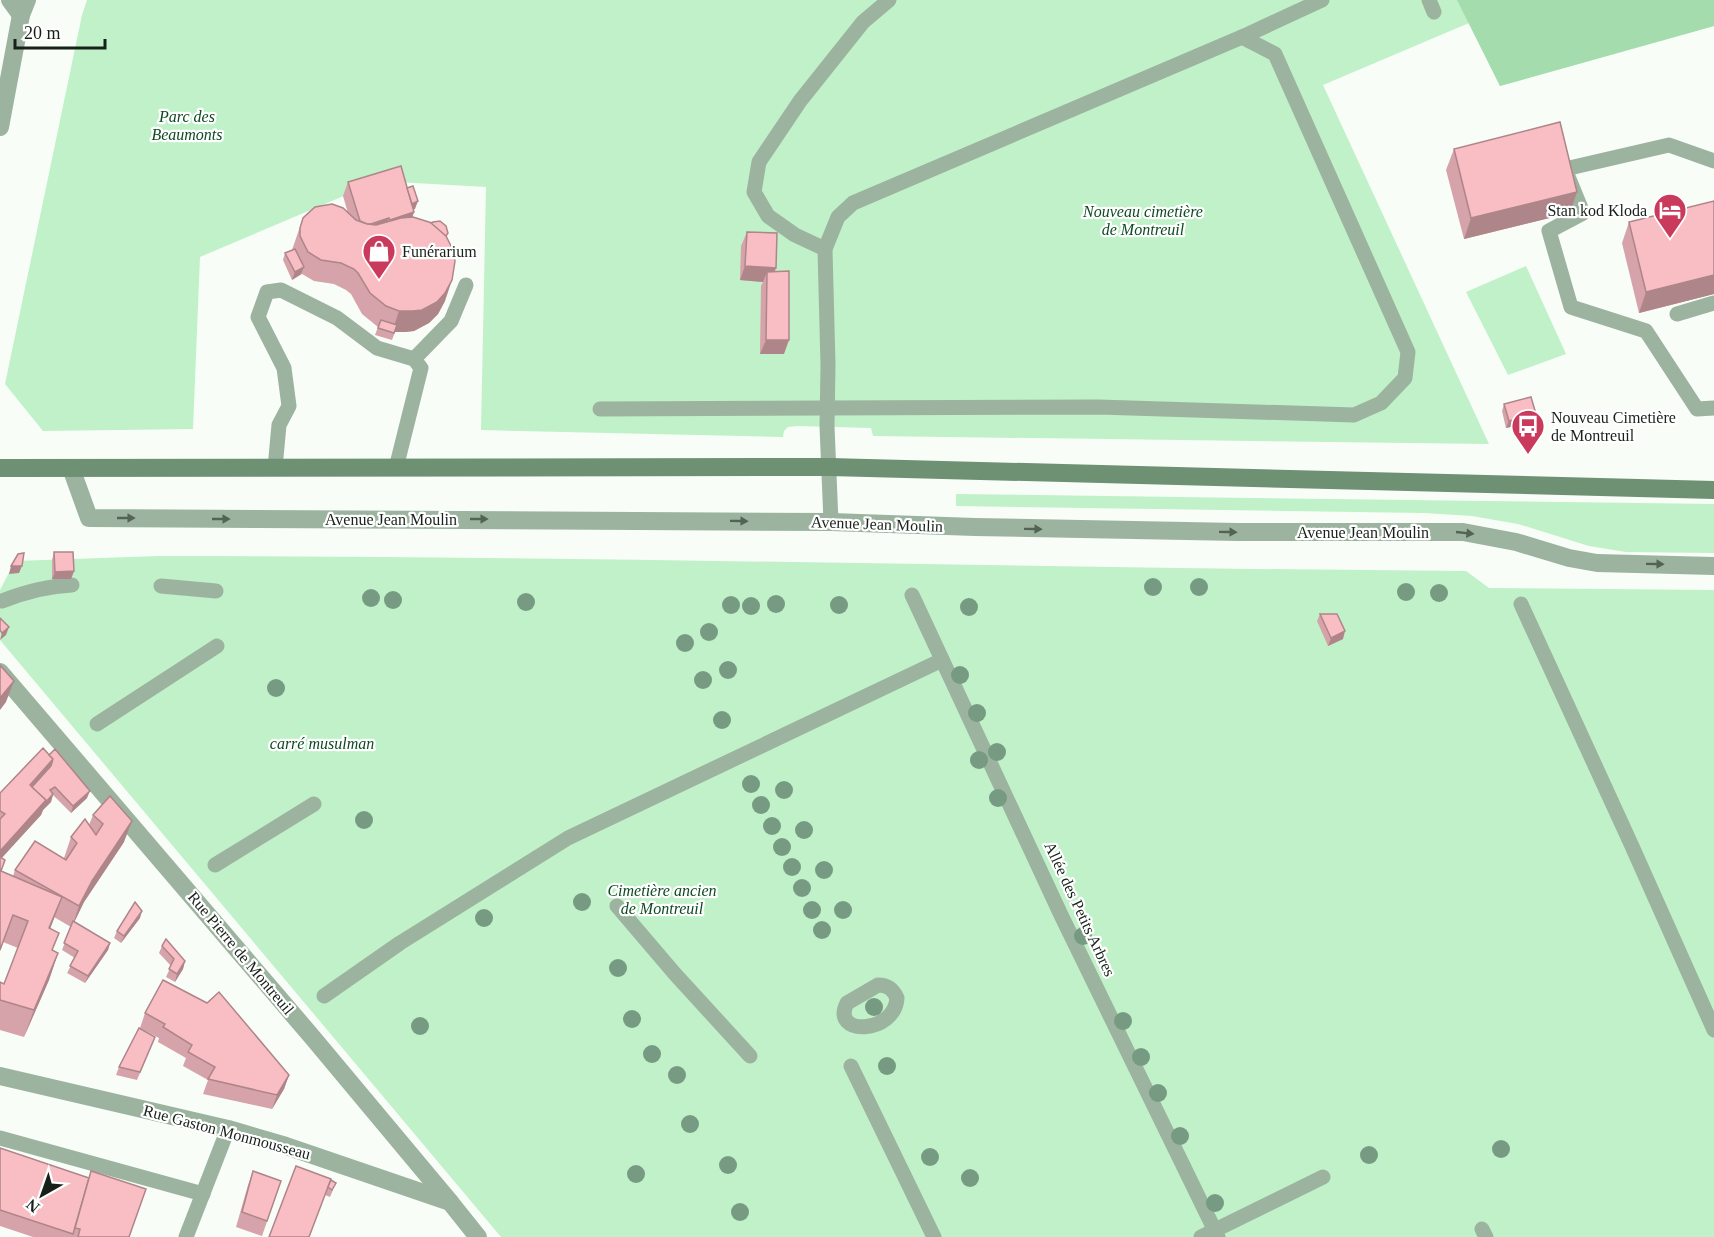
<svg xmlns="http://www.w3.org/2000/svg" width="1714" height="1237" font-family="Georgia,serif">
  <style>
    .green { fill: #c0f1c8 }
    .forest { fill: #a5dcae }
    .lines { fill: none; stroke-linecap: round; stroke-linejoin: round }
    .service { stroke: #9cb39f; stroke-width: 15 }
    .pedestrian { stroke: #9cb39f; stroke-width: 18 }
    .minor { stroke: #9cb39f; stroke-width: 18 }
    .tertiary { stroke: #9cb39f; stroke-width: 18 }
    .secondary { stroke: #6e9073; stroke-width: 18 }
    .tree { fill: #779b82 }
    .wall { fill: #d5a3a9 }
    .shaded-wall { fill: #ae8589 }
    .building { fill: #f8bec4; stroke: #ae8589; stroke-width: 1.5 }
    .oneway { fill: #536355 }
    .labels { text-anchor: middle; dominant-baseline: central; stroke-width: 4.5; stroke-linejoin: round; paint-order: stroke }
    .park-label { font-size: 16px; font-style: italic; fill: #0d4a21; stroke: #fff }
    .poi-label { font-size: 16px; fill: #172119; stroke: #fff; text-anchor: start }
    .street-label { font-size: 16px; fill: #172119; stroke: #fff }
  </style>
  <rect width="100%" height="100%" fill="#f8fdf8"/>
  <g class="green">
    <polygon points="87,0 1714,0 1714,26 1500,86 1469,23 1323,85 1489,444 873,436 871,428 798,426 788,427 784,431 783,437 481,430 486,187 379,181 200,257 193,429 43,431 5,384 82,15"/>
    <polygon points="1526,266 1566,354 1508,375 1466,292"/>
    <polygon points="956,494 1714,504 1714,553 1626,552 1589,546 1518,524 1472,516 1424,513 956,506"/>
    <path d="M159 556C595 556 1030 568 1466 571L1489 588 1714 590V1237H501L0 640V590L15 561Z"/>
  </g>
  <polygon class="forest" points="1457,0 1714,0 1714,26 1500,86"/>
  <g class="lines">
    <g class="service">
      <polyline points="1429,0 1434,12"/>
      <polyline points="1714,161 1669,145 1565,169 1583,213 1549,231 1571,307 1646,331 1697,409 1714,408"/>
      <polyline points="825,249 795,235 768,216 754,192 759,162 800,101 863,22 889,0"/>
      <polyline points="1677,314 1714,303"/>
      <polyline points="414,359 451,321 466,285"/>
      <polyline points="600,409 1099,407 1354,415 1381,403 1405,378 1408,352 1275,54 1242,37"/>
      <polyline points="275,468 279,425 289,406 284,368 258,317 267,292 281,290 337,318 377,348 414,359 421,368 396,468"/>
      <polyline points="831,522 827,426 828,365 825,249 838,217 853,203 1242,37 1322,0"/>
      <polyline points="161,586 216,591"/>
      <polyline points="912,595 1061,915 1218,1237"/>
      <path d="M2 601C25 592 47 586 72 585"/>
      <polyline points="1521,604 1631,844 1714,1030"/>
      <polyline points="97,724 217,646"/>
      <polyline points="215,865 314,804"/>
      <polyline points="617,906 675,974 750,1056"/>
      <path d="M878 985C888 985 893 989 897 998 895 1034 830 1037 847 1003Z"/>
      <polyline points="324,996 400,943 568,838 942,660"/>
      <polyline points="851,1066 934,1237"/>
      <polyline points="0,1138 203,1194"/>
      <polyline points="1482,1229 1486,1237"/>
      <polyline points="186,1237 228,1129"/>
      <polyline points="1201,1237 1323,1177"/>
    </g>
    <polyline class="pedestrian" points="0,672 313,1038 450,1202"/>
    <g class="minor">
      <polyline points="10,0 21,15"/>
      <polyline points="71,468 89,518 831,522 975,527 1238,532 1463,532 1516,542 1569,558 1597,563 1714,566"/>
      <polyline points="0,1076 228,1129 286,1146 450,1202 478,1237"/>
    </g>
    <polyline class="tertiary" points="0,127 21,15 27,0"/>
    <polyline class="secondary" points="0,468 830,467 1714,490"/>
  </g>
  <g class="tree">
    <circle cx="1153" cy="587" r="9"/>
    <circle cx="1199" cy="587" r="9"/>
    <circle cx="1406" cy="592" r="9"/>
    <circle cx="1439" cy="593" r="9"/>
    <circle cx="371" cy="598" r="9"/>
    <circle cx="393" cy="600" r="9"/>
    <circle cx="526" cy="602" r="9"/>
    <circle cx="776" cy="604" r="9"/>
    <circle cx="731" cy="605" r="9"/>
    <circle cx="839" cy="605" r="9"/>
    <circle cx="751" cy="606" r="9"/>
    <circle cx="969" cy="607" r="9"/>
    <circle cx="709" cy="632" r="9"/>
    <circle cx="685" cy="643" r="9"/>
    <circle cx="728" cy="670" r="9"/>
    <circle cx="960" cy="675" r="9"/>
    <circle cx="703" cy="680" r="9"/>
    <circle cx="276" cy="688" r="9"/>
    <circle cx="977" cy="713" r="9"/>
    <circle cx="722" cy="720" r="9"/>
    <circle cx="997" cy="752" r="9"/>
    <circle cx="979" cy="760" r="9"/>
    <circle cx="751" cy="784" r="9"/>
    <circle cx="784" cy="790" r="9"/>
    <circle cx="998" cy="798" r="9"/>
    <circle cx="761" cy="805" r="9"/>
    <circle cx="364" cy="820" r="9"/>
    <circle cx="772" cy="826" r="9"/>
    <circle cx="804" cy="830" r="9"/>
    <circle cx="782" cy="847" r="9"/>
    <circle cx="792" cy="867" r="9"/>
    <circle cx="824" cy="870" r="9"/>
    <circle cx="802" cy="888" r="9"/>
    <circle cx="582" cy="902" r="9"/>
    <circle cx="812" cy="910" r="9"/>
    <circle cx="843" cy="910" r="9"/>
    <circle cx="484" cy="918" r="9"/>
    <circle cx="822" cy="930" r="9"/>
    <circle cx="1083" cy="936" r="9"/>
    <circle cx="618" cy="968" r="9"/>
    <circle cx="874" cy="1007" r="9"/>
    <circle cx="632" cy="1019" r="9"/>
    <circle cx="1123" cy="1021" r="9"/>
    <circle cx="420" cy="1026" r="9"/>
    <circle cx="652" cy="1054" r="9"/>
    <circle cx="1141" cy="1057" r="9"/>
    <circle cx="887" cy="1066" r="9"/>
    <circle cx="677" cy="1075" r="9"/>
    <circle cx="1158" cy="1093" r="9"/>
    <circle cx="690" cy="1124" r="9"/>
    <circle cx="1180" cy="1136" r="9"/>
    <circle cx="1501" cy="1149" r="9"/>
    <circle cx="1369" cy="1155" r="9"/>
    <circle cx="930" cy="1157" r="9"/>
    <circle cx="728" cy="1165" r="9"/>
    <circle cx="636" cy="1174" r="9"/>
    <circle cx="970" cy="1178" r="9"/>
    <circle cx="1215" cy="1203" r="9"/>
    <circle cx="740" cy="1212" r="9"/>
  </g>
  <g class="wall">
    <polygon points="1454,149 1577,192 1570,213 1464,239 1446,170"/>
    <polygon points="348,182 407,188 415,209 413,209 414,212 412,217 446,237 445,301 438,314 429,323 414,331 405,332 395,332 392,340 375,335 378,327 362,314 351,294 346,290 334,284 314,281 302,274 292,280 283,260 285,253 292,250 303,218 348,213 343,196"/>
    <polygon points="1714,201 1714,294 1639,313 1622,243 1629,222"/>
    <polygon points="747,232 775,272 784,354 760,354 761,286 763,282 740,280 741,246"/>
    <polygon points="1504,404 1533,422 1506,428 1502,411"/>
    <polygon points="54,552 74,571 71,579 52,579 52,560"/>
    <polygon points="1320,614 1343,639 1328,646 1317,621"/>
    <polygon points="43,748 87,798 71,813 53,795 51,802 43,810 41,815 1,858 1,871 13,876 15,870 64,858 71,837 89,825 93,815 124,842 84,902 74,922 110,943 108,950 85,983 67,973 75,958 62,950 71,927 54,917 50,929 52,951 58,953 49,980 24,1037 0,1030 0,982 4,984 18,948 3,942 0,951 0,793"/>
    <polygon points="140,918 121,943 114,938 117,931"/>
    <polygon points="162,946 185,961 183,969 175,982 166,977 171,966 159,953"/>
    <polygon points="145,1013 289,1075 284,1089 272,1109 203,1094 208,1080 183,1066 186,1058 158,1042 159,1038 140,1028"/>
    <polygon points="155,1037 137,1080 116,1075 119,1067"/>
    <polygon points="0,1148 89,1178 91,1171 129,1237 33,1237 0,1226"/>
    <polygon points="253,1171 281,1181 262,1236 236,1227 248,1185"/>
    <polygon points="331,1180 333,1190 330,1197 325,1195"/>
  </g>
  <g class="shaded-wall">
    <polygon points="1577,192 1570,213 1464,239 1471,218"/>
    <polygon points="418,201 415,209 405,212 407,205"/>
    <polygon points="414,212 409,227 385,234 390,220"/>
    <polygon points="389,218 384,232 362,228"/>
    <polygon points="745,266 776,268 771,282 767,272 763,282 740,280"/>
    <polygon points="304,267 301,274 292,280 295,272"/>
    <polygon points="1714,275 1714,294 1639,313 1646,292"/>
    <polygon points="452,280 445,301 438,314 429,323 414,331 405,332 392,332 399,311"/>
    <polygon points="766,340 789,340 784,354 760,354"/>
    <polygon points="1536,414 1533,422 1506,428 1509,421"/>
    <polygon points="11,566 22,566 19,573 9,574"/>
    <polygon points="74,571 71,579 52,579 55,572"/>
    <polygon points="9,627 6,635 0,640 2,633"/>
    <polygon points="1345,631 1343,639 1328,646 1331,638"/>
    <polygon points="14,681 6,702 0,710 0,698"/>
    <polygon points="53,759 48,773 33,790 30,785"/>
    <polygon points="90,791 87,798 71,813 73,806"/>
    <polygon points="53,794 51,802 43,810 41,815 0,860 0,851 46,800"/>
    <polygon points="132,821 124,842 84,902 72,927 79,906 92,881"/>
    <polygon points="62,897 52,924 39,955 49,928"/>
    <polygon points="142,911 140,918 121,943 124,936"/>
    <polygon points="110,943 108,950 85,983 88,976"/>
    <polygon points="58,953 49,980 24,1037 34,1010"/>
    <polygon points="185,961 183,969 175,982 177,974"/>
    <polygon points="289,1075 284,1089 272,1109 277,1095"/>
  </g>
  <g class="building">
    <polygon points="1560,122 1577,192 1471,218 1454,149"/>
    <polygon points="401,166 414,212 390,220 389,218 371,224 367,224 360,221 348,182"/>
    <polygon points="413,186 418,201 412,204 407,188"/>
    <polygon points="1714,201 1714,275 1646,292 1629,222"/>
    <polygon points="332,204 343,208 356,220 367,224 376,225 401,218 413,217 432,223 446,236 452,248 455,261 452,280 445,293 437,302 422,310 413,311 399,311 386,306 370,293 358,273 354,269 341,263 321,260 308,252 300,236 300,228 303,218 315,207"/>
    <polygon points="440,221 446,226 448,233 446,236 431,223 433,222"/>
    <polygon points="747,232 777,233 776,268 745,266"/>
    <polygon points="295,249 304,267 295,272 285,253"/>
    <polygon points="789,271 789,340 766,340 767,272"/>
    <polygon points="381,320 397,325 394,333 378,328"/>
    <polygon points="1531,397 1536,414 1509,421 1504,404"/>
    <polygon points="54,552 73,552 74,571 55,572"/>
    <polygon points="24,553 22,566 11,566 18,554"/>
    <polygon points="1320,614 1337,614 1345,631 1331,638"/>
    <polygon points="0,618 9,627 2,633 0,630"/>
    <polygon points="0,665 14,681 0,698"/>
    <polygon points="43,748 53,759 30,785 46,800 0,851 0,819 5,814 0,811 0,793"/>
    <polygon points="55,749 90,791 73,806 55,787 50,790 53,794 45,803 46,800 32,787 51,766 53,759 49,755"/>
    <polygon points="110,796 132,821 92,881 79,906 15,870 35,841 66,860 77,843 71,837 85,819 96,835 103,824 93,815"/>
    <polygon points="0,857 5,860 1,871 62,897 49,928 59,933 52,950 58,953 34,1010 0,1000 0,982 4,984 28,921 13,915 0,950"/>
    <polygon points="135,902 142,911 124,936 117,931"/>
    <polygon points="73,921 110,943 88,976 70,966 78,951 64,943"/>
    <polygon points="166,939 185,961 177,974 169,969 174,959 162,946"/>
    <polygon points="163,980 207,1003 219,992 289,1075 277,1095 208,1079 215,1067 188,1052 192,1045 163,1027 165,1024 145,1013"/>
    <polygon points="139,1028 155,1037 140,1072 119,1067"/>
    <polygon points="0,1148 89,1178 73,1234 0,1210"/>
    <polygon points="296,1166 331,1179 309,1237 269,1237"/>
    <polygon points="91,1171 146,1189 129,1237 78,1237 80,1229 75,1228"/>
    <polygon points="253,1171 281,1181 267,1221 242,1212"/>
    <polygon points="331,1180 336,1183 332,1190 328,1187"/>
  </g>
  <defs><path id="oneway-solid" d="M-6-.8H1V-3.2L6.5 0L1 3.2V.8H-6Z" transform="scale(1.5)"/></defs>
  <g class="oneway">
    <use href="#oneway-solid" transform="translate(126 518)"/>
    <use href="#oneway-solid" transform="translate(221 519)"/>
    <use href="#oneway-solid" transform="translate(479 519)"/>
    <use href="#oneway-solid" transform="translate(739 521) rotate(1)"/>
    <use href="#oneway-solid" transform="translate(1033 529) rotate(1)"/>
    <use href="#oneway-solid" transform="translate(1228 532) rotate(1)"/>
    <use href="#oneway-solid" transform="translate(1465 533) rotate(6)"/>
    <use href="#oneway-solid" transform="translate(1655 564) rotate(1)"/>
  </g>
  <defs>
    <symbol id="hotel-pin" viewBox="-11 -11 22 30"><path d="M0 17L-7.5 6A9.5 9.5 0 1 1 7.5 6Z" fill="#ca3a5d" stroke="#fff"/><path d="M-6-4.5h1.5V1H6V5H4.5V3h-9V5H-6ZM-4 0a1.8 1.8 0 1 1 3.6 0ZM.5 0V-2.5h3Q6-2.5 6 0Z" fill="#fff"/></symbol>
    <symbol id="shop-pin" viewBox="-11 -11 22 30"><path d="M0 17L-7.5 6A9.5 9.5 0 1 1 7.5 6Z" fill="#ca3a5d" stroke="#fff"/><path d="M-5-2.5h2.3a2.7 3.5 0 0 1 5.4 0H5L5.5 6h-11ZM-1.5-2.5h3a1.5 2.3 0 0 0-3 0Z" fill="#fff"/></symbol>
    <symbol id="bus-pin" viewBox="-11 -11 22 30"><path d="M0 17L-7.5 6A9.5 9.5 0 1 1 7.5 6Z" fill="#ca3a5d" stroke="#fff"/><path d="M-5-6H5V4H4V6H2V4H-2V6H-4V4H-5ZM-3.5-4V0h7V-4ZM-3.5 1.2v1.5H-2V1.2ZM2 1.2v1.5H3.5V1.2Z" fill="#fff"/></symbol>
  </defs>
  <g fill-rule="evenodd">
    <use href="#hotel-pin" x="1651" y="191" width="38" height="52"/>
    <use href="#shop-pin" x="360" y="232" width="38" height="52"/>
    <use href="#bus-pin" x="1509" y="407" width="38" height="52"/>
  </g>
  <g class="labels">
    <g class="park-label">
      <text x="187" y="116">Parc des<tspan x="187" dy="18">Beaumonts</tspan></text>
      <text x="1143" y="211">Nouveau cimetière<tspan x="1143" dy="18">de Montreuil</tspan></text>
      <text x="322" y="743">carré musulman</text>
      <text x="662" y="890">Cimetière ancien<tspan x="662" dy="18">de Montreuil</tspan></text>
    </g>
    <g class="poi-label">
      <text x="1647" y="210" text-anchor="end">Stan kod Kloda</text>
      <text x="402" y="251">Funérarium</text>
      <text x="1551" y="417">Nouveau Cimetière<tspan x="1551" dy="18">de Montreuil</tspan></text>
    </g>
    <g class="street-label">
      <text x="391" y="519">Avenue Jean Moulin</text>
      <text transform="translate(877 524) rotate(2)">Avenue Jean Moulin</text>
      <text x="1363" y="532">Avenue Jean Moulin</text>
      <text transform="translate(1080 909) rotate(65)">Allée des Petits Arbres</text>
      <text transform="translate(241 953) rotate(50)">Rue Pierre de Montreuil</text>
      <text transform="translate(227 1132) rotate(15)">Rue Gaston Monmousseau</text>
    </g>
  </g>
  <g transform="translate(42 1195) rotate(220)" stroke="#ffffff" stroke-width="4.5" paint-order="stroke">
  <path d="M0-4.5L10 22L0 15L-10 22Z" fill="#172119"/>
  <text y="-9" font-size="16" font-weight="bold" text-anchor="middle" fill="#172119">N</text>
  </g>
  <path d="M15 39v9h90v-9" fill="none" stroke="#172119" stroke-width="3"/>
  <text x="24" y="39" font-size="18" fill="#172119" stroke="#ffffff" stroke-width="4.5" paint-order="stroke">20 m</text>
</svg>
